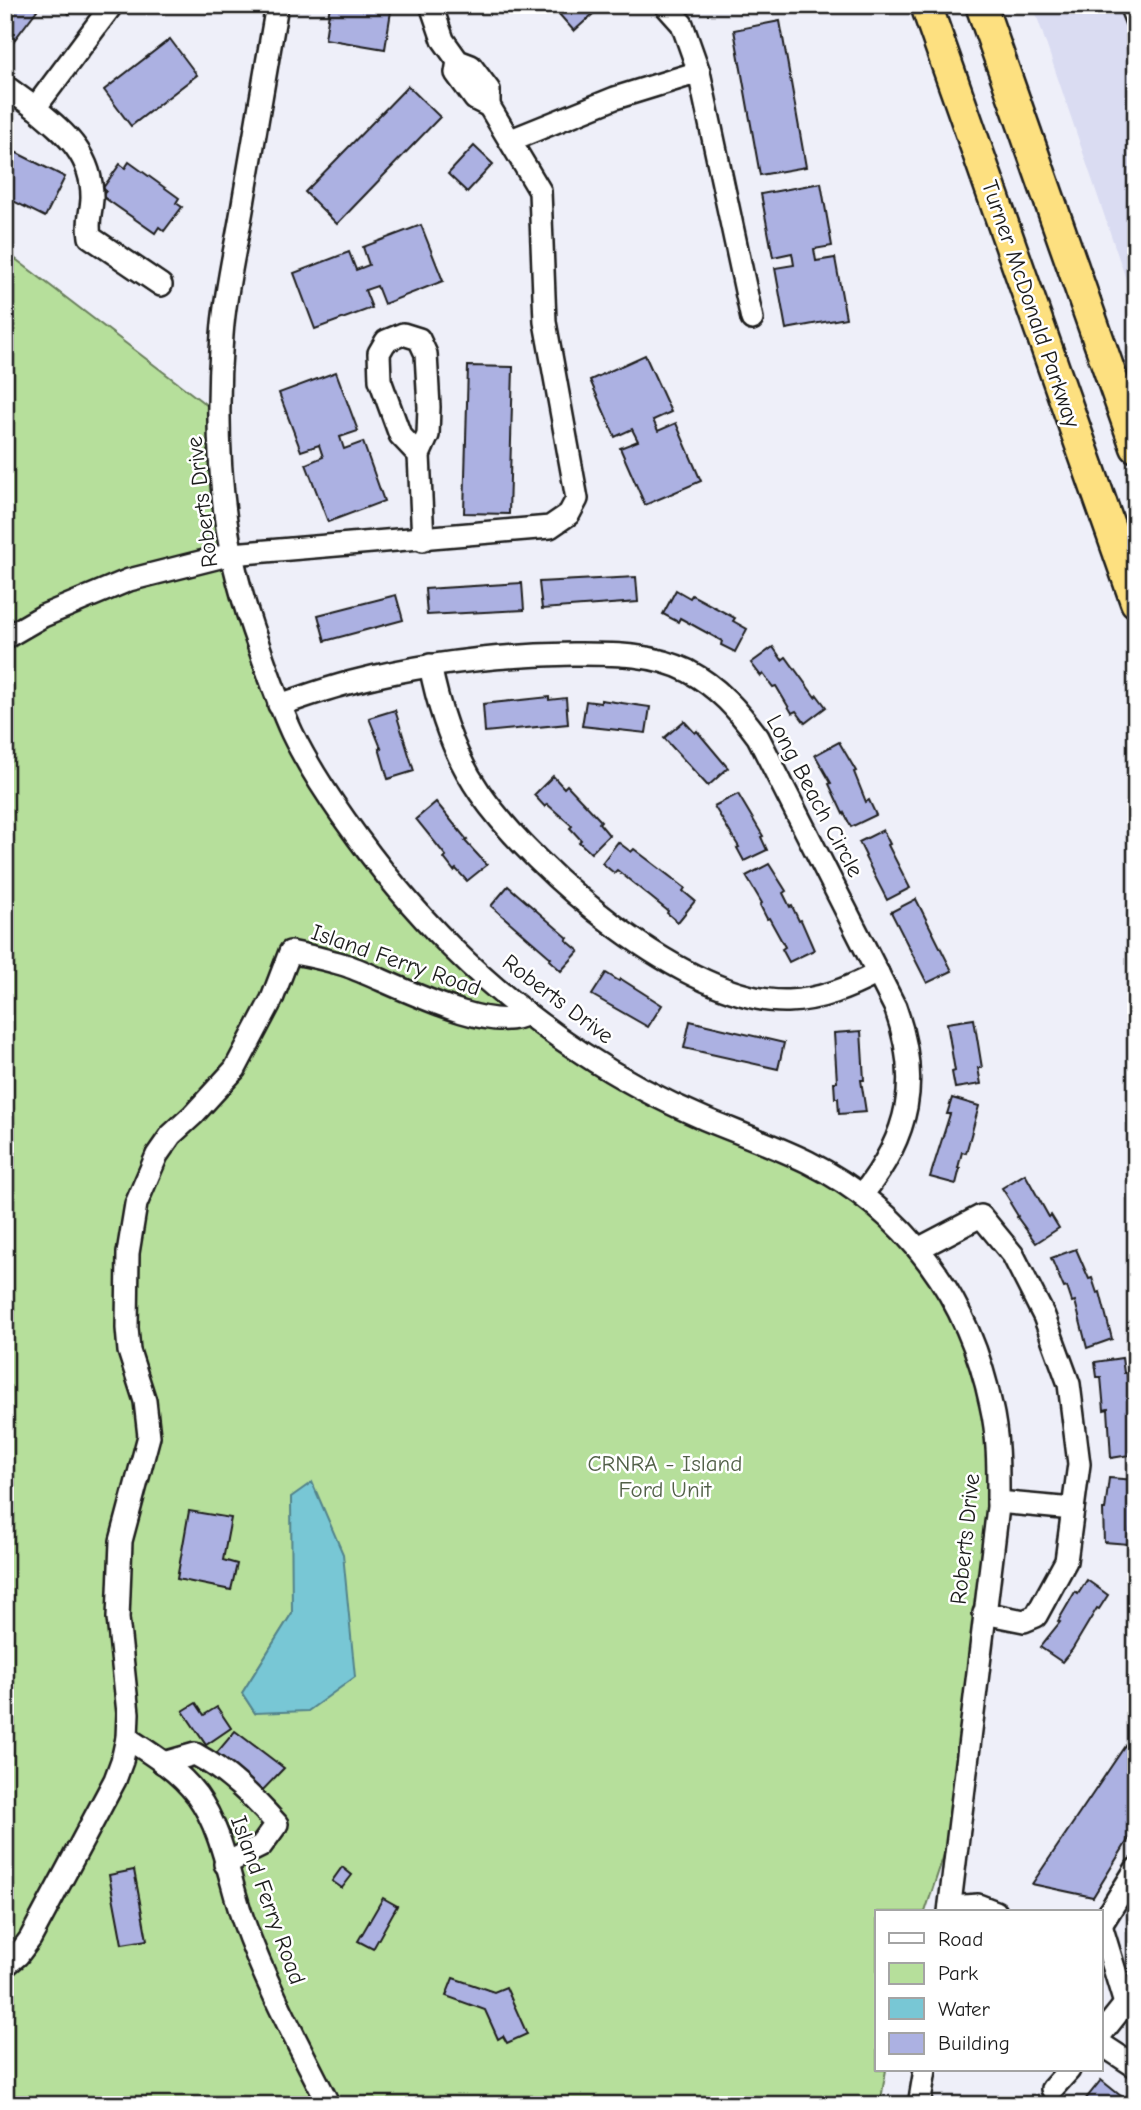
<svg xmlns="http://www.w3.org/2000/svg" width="1141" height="2110" font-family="'Comic Neue',sans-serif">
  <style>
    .built { fill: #dadcf2 }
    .green { fill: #b6df9b; stroke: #697e5c; stroke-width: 2; fill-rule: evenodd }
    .water { fill: #78c7d5; stroke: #53838b; stroke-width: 2 }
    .building { fill: #acb1e2; stroke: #1c1c1c; stroke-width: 2 }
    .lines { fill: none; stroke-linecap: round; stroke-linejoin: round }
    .minor-casing { stroke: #1c1c1c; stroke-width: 26 }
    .highway-casing { stroke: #1c1c1c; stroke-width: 35 }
    .minor { stroke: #fff; stroke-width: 21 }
    .highway { stroke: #fde080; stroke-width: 30 }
    .labels { text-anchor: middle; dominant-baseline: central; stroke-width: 5; stroke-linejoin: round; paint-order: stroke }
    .street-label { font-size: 23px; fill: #1c1c1c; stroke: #fff }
    .park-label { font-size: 23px; fill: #526048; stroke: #fff }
  </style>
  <rect width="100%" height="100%" fill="#eeeff9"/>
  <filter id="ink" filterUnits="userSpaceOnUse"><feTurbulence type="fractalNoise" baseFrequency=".0143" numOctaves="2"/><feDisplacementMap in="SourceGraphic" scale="14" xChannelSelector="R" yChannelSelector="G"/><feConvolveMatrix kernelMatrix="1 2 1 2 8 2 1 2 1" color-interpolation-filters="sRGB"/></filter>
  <g filter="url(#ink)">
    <polygon class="built" points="1033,5 1136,5 1136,309"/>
    <path class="green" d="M5 251 217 413 258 656 326 790 442 938 562 1040 876 1206 957 1310 998 1419 965 1791 925 1912H877V2070H886L880 2105H5ZM292 1613 255 1713 242 1693Z"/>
    <polygon class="water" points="312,1482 343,1554 355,1677 308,1711 255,1713 242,1693 292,1613 291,1497"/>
    <g class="building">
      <polygon points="5,5 30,5 37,10 9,47 5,44"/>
      <polygon points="61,5 78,5 69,14"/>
      <polygon points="330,5 392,5 385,49 325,39"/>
      <polygon points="551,5 603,5 574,31"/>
      <polygon points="780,21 806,167 760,175 734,30"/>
      <polygon points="170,39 197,75 131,126 104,90"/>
      <polygon points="408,86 440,117 337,224 305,192"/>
      <polygon points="474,146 493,164 467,192 448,174"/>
      <polygon points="5,147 65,177 45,217 5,197"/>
      <polygon points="129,162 179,198 176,203 182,207 164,231 159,227 155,233 102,196 106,191 103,188 120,164 125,168"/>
      <polygon points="821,183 832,246 814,249 816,261 835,258 846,318 786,329 775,268 794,265 792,253 773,257 761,194"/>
      <polygon points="421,225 443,281 384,304 377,286 365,290 372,308 315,329 294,273 349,252 356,270 369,265 363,247"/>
      <polygon points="645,355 671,412 653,420 658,431 676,423 701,481 645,505 620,448 638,441 632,429 615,437 590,380"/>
      <polygon points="468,366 513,367 509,514 464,513"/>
      <polygon points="336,372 358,431 340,437 344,449 363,442 384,501 328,522 306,464 323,457 319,445 301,451 279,393"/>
      <polygon points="636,577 638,602 542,609 539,582"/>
      <polygon points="522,583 524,610 427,615 425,589"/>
      <polygon points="676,590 690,598 692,595 735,618 733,621 747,629 735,652 721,645 722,641 680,618 678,622 663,614"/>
      <polygon points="396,595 403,620 325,641 318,615"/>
      <polygon points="773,647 782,660 786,657 815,697 817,695 826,707 805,723 796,711 792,713 776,686 773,687 763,674 761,676 751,663"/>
      <polygon points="549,697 549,700 566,698 568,724 485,732 483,704"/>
      <polygon points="601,700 650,707 646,733 582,726 586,701 601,703"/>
      <polygon points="395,710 414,771 388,779 379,748 381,748 369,718"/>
      <polygon points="684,721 695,733 697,731 728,768 708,786 664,738"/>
      <polygon points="839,742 856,771 854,772 866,802 869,800 876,815 851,827 844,813 843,814 829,784 831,783 815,755"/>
      <polygon points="553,776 564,788 567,785 601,821 599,823 609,835 591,853 579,842 581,840 570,828 572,826 547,804 545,807 534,795"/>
      <polygon points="738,794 763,836 761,837 767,850 744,861 737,848 739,847 714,806"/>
      <polygon points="436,802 467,840 465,841 487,865 467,881 456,869 454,871 444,858 446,856 416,819"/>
      <polygon points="883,830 890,844 888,845 910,888 887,900 865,857 866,856 859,842"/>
      <polygon points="618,842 631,852 634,849 685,888 683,891 695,901 678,922 667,913 668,911 617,870 614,873 602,863"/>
      <polygon points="769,864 786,891 783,893 790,907 792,906 799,921 801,920 814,950 789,962 782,949 785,947 769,918 767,919 760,905 762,903 746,876"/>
      <polygon points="508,886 568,938 566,940 579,951 561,971 549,960 551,958 491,906"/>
      <polygon points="916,899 952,971 927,983 891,912"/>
      <polygon points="606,973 619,981 621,979 662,1005 648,1027 592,995"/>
      <polygon points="974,1019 982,1068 978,1068 981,1084 955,1088 952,1072 955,1071 947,1023"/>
      <polygon points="690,1021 784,1043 778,1069 684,1048"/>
      <polygon points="861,1031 864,1080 861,1080 866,1112 839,1114 838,1098 835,1098 834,1082 837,1082 834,1033"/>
      <polygon points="952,1098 979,1106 966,1153 962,1152 958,1168 960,1168 956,1184 930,1177 950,1114 947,1114"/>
      <polygon points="1025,1174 1049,1217 1051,1215 1059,1228 1036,1243 1017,1217 1018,1216 1010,1203 1011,1202 1002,1188"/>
      <polygon points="1076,1249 1089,1279 1092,1278 1097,1293 1100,1292 1112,1339 1087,1348 1075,1301 1072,1302 1067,1287 1064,1288 1051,1258"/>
      <polygon points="1122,1358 1124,1373 1127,1373 1130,1405 1133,1405 1136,1421 1136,1454 1111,1458 1108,1409 1104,1410 1101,1377 1097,1377 1095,1362"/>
      <polygon points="1109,1478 1136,1480 1129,1544 1104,1542 1103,1510 1105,1510"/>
      <polygon points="189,1511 231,1518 223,1560 237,1564 231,1590 177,1579"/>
      <polygon points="1087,1580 1108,1595 1099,1609 1097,1608 1072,1650 1062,1662 1040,1647 1060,1622 1058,1621 1075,1592 1078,1594"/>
      <polygon points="196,1703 204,1715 217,1707 231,1728 206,1745 183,1711"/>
      <polygon points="235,1731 284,1768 260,1793 214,1756"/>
      <polygon points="1135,1731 1136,1827 1093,1897 1032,1884"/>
      <polygon points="342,1867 352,1875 342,1888 332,1881"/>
      <polygon points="134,1870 147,1940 122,1944 109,1875"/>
      <polygon points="383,1898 397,1906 373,1949 358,1941"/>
      <polygon points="453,1978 494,1992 506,1987 527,2034 507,2043 503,2036 498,2039 485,2010 446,1996"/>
      <polygon points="1101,2080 1132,2105 1081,2105"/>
    </g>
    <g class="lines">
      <defs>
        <g id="minor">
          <path d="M277 5C266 69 255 134 244 198 237 243 225 290 222 335 217 396 218 460 226 521 232 564 244 606 259 647 269 676 279 705 292 733 307 764 326 793 345 820 411 914 486 990 582 1053 621 1079 663 1101 705 1119 739 1133 775 1146 808 1162 907 1212 969 1298 991 1405 999 1439 998 1473 998 1507L949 1912"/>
          <polyline points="431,5 443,40 458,61 471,66 489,90 489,106 475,99 456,73 458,61"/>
          <polyline points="665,5 682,24 699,72 752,319"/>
          <polyline points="1130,5 1136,20"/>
          <polyline points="5,86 35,108 112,5"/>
          <path d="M35 108C65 133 93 155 92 199 91 215 87 219 90 237L161 285"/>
          <polyline points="511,140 615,98 699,72"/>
          <polyline points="419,455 400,435 380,380 379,353 386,341 403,334 419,339 426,354 429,407 428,435 419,455 423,540"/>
          <polyline points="5,638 43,616 129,580 232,554 550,527 569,514 577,499 545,322 540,191 489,106"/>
          <path d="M430 665C439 711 453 754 480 793 534 871 688 1004 788 1001 820 1000 849 988 878 973"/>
          <path d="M279 705C304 697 330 687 356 681 427 663 500 655 573 654 612 654 652 653 688 671 718 687 738 710 758 737L895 1007C921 1080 910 1135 862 1195"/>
          <polyline points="918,1249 981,1216 1013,1255 1044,1316 1069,1384 1079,1464 1073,1509 998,1502"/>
          <polyline points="984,1613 1024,1621 1036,1616 1066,1561 1073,1509"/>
          <path d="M127 1738C152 1754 179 1771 197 1795 223 1831 229 1880 243 1920 266 1985 298 2044 329 2105"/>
          <path d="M163 1763 195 1754C228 1772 252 1796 277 1824L261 1846 225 1864"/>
          <polyline points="950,1907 978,1905 996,1912"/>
          <polyline points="1101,1925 1125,2004 1136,2009"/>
          <polyline points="1101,1925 1136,1869"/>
          <path d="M5 1966 18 1955 30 1939 115 1780 122 1761 127 1738 128 1713 118 1618 121 1541 149 1436 145 1401 129 1351 127 1328 128 1253 136 1204 157 1155 171 1135 193 1115 235 1069 272 999 290 952C310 956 330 960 348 966 387 980 491 1037 526 1014"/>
          <polyline points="1101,2034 1125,2004"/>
          <polyline points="1101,2044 1136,2067"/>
          <polyline points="1052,2089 1069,2070"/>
          <polyline points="919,2105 925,2070"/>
        </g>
        <g id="highway">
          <polyline points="926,5 1136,602"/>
          <polyline points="981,5 1136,447"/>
        </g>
      </defs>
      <use href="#minor" class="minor-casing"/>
      <use href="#highway" class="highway-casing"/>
      <use href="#minor" class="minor"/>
      <use href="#highway" class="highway"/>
    </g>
  </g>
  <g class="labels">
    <g class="street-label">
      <text transform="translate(1031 304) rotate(71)">Turner McDonald Parkway</text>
      <text transform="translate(202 502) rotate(-97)">Roberts Drive</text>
      <text transform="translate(815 796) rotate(62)">Long Beach Circle</text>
      <text transform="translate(396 960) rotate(19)">Island Ferry Road</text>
      <text transform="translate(558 999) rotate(37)">Roberts Drive</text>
      <text transform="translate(965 1539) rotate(-84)">Roberts Drive</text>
      <text transform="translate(268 1900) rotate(70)">Island Ferry Road</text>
    </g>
    <g class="park-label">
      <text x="665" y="1463">CRNRA - Island<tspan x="665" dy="26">Ford Unit</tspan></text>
    </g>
  </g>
  <rect width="1141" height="2110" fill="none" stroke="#fff" stroke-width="28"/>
  <rect x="14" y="14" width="1113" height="2082" fill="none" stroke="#1c1c1c" stroke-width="2.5" filter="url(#ink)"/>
  <rect x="875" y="1910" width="228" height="161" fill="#ffffff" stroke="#a4a4a4" stroke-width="2"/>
  <rect x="889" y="1933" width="35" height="10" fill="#ffffff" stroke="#a4a4a4" stroke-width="2"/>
  <text x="938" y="1946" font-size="21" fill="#1c1c1c">Road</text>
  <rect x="889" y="1963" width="35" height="21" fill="#b6df9b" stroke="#a4a4a4" stroke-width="2"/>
  <text x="938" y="1980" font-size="21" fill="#1c1c1c">Park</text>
  <rect x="889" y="1998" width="35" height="21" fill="#78c7d5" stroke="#a4a4a4" stroke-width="2"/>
  <text x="938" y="2016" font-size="21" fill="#1c1c1c">Water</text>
  <rect x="889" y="2033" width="35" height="21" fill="#acb1e2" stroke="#a4a4a4" stroke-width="2"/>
  <text x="938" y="2050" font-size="21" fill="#1c1c1c">Building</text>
</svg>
